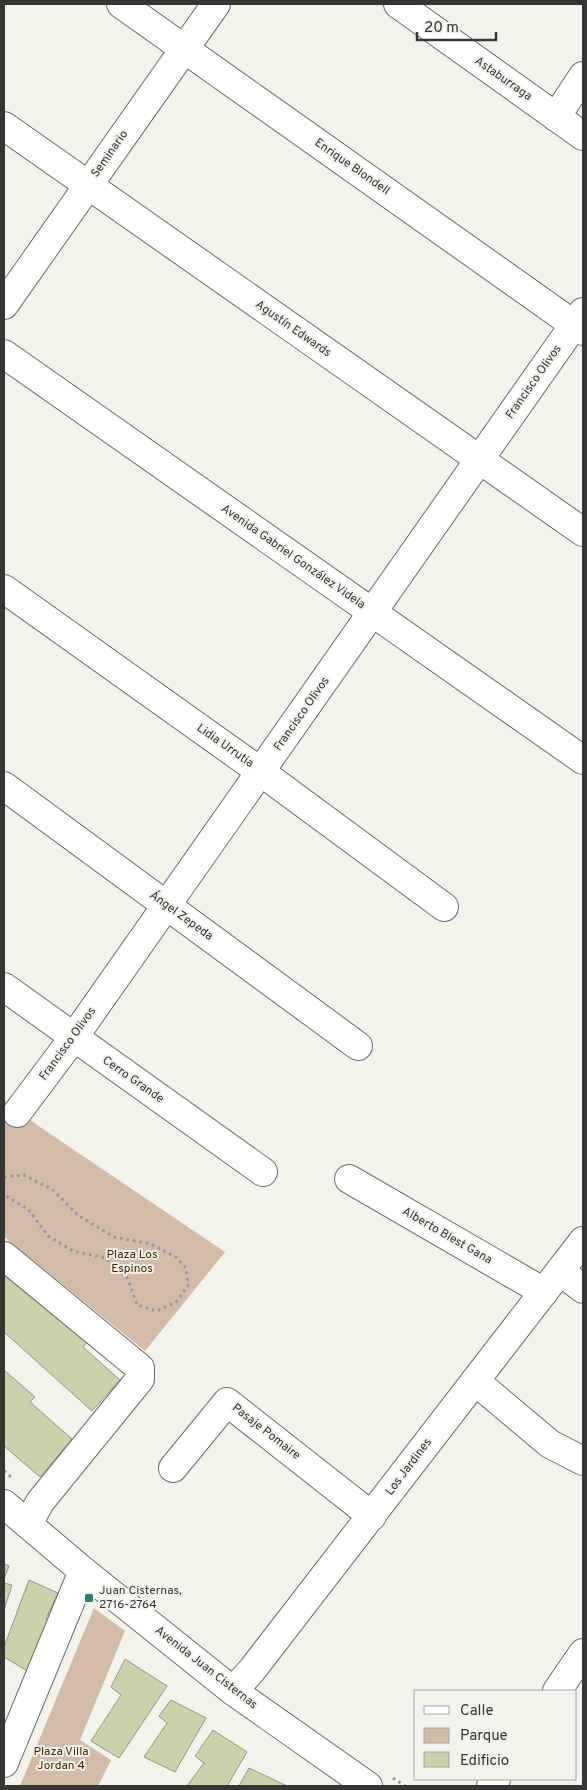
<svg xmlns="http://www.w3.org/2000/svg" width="587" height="1790" font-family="Overpass,sans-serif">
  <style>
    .green { fill: #d1bba9 }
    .building { fill: #cbd3ac; stroke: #93958e }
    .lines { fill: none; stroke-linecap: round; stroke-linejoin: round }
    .street-casing { stroke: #6c6b65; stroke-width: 30 }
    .secondary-casing { stroke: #6c6b65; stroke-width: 30 }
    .primary-casing { stroke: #6c6b65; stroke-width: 30 }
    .path { stroke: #989793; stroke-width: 3; stroke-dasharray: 2.5 4; stroke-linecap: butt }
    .street { stroke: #fff; stroke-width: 28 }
    .secondary { stroke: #fff; stroke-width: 28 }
    .primary { stroke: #fff; stroke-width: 28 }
    .poi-dot { fill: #317a75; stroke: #f3f2eb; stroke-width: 2 }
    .labels { text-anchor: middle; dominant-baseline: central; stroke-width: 4; stroke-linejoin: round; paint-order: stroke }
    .street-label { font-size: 12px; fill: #363533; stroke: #f3f2eb }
    .park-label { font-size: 12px; fill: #432402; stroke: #f3f2eb }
    .poi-label { font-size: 12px; fill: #363533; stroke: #f3f2eb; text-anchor: start }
  </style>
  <rect width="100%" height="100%" fill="#f3f2eb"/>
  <g class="green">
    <polygon points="4,1100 40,1127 225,1252 145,1351 4,1237"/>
    <polygon points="94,1608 125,1631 80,1740 111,1760 98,1786 20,1786"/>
  </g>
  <g class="building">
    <polygon points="4,1273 39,1304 43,1299 89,1340 83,1347 120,1380 92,1411 4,1332"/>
    <polygon points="4,1370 35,1397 30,1402 72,1439 40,1477 4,1446"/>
    <polygon points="4,1564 9,1566 4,1579"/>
    <polygon points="29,1580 58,1593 46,1619 56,1624 34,1675 4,1657 4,1647"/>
    <polygon points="4,1583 12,1585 4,1610"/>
    <polygon points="125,1659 167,1686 119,1758 91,1741 121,1695 111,1687"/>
    <polygon points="171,1700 206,1718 175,1772 144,1757 167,1723 159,1716"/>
    <polygon points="213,1730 247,1752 227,1786 187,1786 204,1763 195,1756"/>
    <polygon points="249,1768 287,1786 239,1786"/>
  </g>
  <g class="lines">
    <defs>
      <g id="street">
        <polyline points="121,4 583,331"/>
        <polyline points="398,4 583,136"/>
        <polyline points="556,117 583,76"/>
        <polyline points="4,126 583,532"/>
        <polyline points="4,589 261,772 444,907"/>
        <polyline points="4,786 358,1046"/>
        <polyline points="4,987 263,1172"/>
        <polyline points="17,1113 74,1037 583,312"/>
        <polyline points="349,1179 544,1292"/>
        <polyline points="4,1256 140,1368 140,1379 40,1502 28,1524"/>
        <polyline points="560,1271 583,1289"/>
        <polyline points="475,1381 550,1444 583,1461"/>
        <polyline points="173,1468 227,1402 372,1516"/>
        <polyline points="557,1691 583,1653"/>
        <polyline points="4,1763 83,1571"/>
        <polyline points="491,1786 496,1779"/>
      </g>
      <g id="secondary">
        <polyline points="4,305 216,4"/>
        <polyline points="233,1691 252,1670 583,1241"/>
      </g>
      <g id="primary">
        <polyline points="4,354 583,760"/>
        <polyline points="4,1504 83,1571 233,1691 368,1786"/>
      </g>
    </defs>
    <use href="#street" class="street-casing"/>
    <use href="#secondary" class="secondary-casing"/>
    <use href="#primary" class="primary-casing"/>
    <g class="path">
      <polyline points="4,1177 24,1175 53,1190 79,1216 114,1237 151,1244 176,1257 186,1268 188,1286 176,1302 157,1311 137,1305 128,1279 106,1258 73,1251 48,1236 28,1209 4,1195"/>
      <polyline points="4,1471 11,1477"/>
      <polyline points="393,1778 405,1786"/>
    </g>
    <use href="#street" class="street"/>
    <use href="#secondary" class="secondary"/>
    <use href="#primary" class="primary"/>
  </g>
  <rect class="poi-dot" x="84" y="1593" width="10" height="10" rx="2.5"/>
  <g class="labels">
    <g class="street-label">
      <text transform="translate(503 79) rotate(35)">Astaburraga</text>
      <text transform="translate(110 154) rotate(-55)">Seminario</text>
      <text transform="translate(352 167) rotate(35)">Enrique Blondell</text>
      <text transform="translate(293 329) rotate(35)">Agustín Edwards</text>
      <text transform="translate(534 382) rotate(-55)">Francisco Olivos</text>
      <text transform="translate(293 557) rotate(35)">Avenida Gabriel González Videla</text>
      <text transform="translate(302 714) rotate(-55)">Francisco Olivos</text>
      <text transform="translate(225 746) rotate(35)">Lidia Urrutia</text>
      <text transform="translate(181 916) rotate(36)">Ángel Zepeda</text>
      <text transform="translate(68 1044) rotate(-54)">Francisco Olivos</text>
      <text transform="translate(133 1080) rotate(35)">Cerro Grande</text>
      <text transform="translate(447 1236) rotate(30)">Alberto Blest Gana</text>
      <text transform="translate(266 1432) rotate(38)">Pasaje Pomaire</text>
      <text transform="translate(409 1467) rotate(-53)">Los Jardines</text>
      <text transform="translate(206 1668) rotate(38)">Avenida Juan Cisternas</text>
    </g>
    <g class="park-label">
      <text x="132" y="1255">Plaza Los<tspan x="132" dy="14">Espinos</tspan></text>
      <text x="61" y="1752">Plaza Villa<tspan x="61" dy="14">Jordan 4</tspan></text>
    </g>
    <g class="poi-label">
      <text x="99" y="1591">Juan Cisternas,<tspan x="99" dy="14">2716-2764</tspan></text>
    </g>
  </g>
  <rect width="587" height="1790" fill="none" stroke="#363533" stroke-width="10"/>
  <rect x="414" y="1690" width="162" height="90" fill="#f3f2eb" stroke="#a7a6a1"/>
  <rect x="424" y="1706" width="25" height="8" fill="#ffffff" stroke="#a7a6a1"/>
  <text x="460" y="1715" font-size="15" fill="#363533">Calle</text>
  <rect x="424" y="1728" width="25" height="15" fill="#d1bba9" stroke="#a7a6a1"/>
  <text x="460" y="1740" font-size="15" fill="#363533">Parque</text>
  <rect x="424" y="1752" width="25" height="15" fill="#cbd3ac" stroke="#a7a6a1"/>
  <text x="460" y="1765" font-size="15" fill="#363533">Edificio</text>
  <path d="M417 32v8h79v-8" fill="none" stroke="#363533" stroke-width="2.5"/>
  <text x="424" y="32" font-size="15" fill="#363533" stroke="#f3f2eb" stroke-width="4" paint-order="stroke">20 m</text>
</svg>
